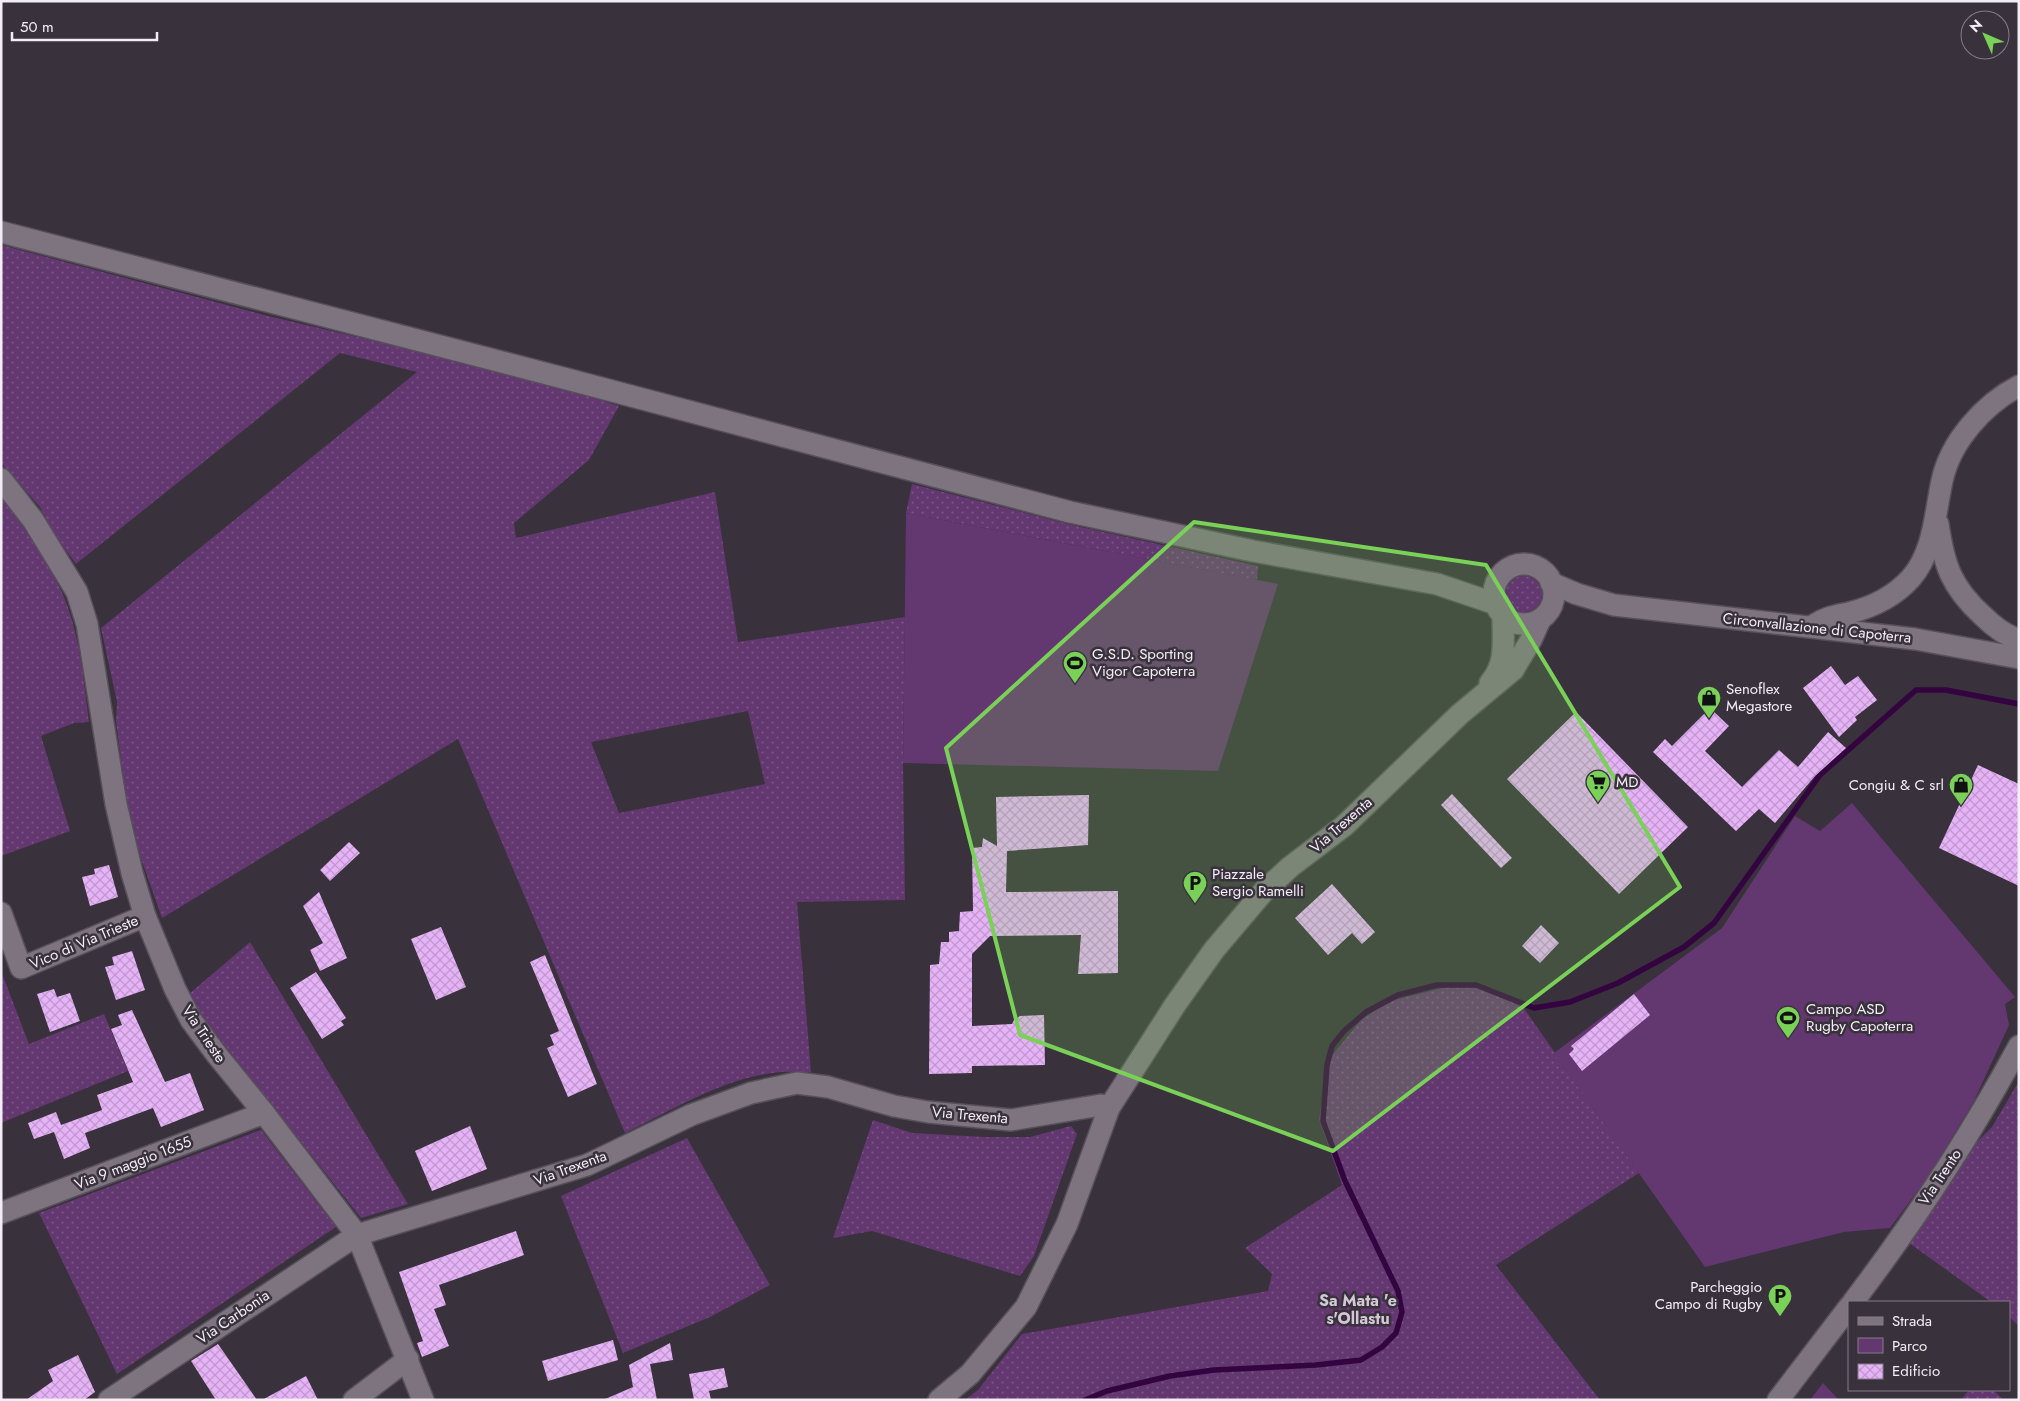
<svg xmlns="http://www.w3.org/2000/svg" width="2020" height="1401" font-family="Jost,sans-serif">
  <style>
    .grass { fill: url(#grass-dots); fill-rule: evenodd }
    .green { fill: #633770 }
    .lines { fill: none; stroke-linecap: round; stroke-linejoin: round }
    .stream { stroke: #33043f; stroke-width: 5.5 }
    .building { fill: url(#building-cross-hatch) }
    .minor-casing { stroke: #57505a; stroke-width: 24 }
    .minor { stroke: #7d7480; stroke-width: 21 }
    .marked { fill: #79d157; fill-opacity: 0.2; stroke: #79d157; stroke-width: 4; stroke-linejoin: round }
    .labels { text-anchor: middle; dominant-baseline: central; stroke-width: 5; stroke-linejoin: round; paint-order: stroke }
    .street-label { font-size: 15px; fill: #f3eef5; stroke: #39313c }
    .poi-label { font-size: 15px; fill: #f3eef5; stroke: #39313c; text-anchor: start }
    .neighbourhood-label { font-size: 16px; font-weight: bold; fill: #d2c8d6; stroke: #39313c }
  </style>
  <defs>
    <pattern id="grass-dots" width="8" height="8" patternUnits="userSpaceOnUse" patternTransform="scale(1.25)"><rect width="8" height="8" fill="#633770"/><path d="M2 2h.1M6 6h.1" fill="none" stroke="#7a5485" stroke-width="1.8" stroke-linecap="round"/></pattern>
    <pattern id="building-cross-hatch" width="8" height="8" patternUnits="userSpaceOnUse" patternTransform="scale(1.25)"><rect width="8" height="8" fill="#e7b3f8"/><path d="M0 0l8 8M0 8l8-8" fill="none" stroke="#c098cc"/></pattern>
  </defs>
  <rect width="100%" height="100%" fill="#39313c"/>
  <g class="grass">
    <path d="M1 245 268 316 535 379 619 406 589 460 514 523 516 538 715 492 738 642 905 617 903 763 905 900 797 902 811 1072C798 1072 785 1071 772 1073 718 1081 673 1110 625 1133L458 739 162 918 138 850 127 804 116 721 117 702 101 628 417 372 340 353 76 564 52 531 40 507 1 463ZM748 711 765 784 619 813 591 742Z"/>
    <polygon points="912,484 1076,526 1258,566 1257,580 906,513"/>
    <path d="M1 491C18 522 41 550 57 582 79 624 83 675 89 722L74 723 41 736 70 831 1 856Z"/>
    <circle cx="1524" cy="594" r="18"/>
    <polygon points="250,942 408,1204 361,1218 203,1018 189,994"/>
    <polygon points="1,971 29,1044 104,1014 128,1071 1,1123"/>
    <polygon points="1451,986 1482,988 1523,1007 1639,1173 1496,1265 1600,1400 1441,1400 1439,1398 1432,1400 965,1400 978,1390 1022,1334 1268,1291 1272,1274 1245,1248 1342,1185 1319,1119 1330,1058 1361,1020 1390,1001"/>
    <polygon points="2019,1081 2019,1326 2009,1317 2009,1302 1991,1302 1909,1243 1950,1185 1973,1146 1992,1127"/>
    <polygon points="873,1120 912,1133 985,1137 1030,1137 1071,1126 1077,1134 1034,1256 1020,1276 872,1231 833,1238"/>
    <polygon points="261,1130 336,1227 117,1374 39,1213"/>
    <polygon points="687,1138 770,1285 710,1317 623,1353 561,1196"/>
    <polygon points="1969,1390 1993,1390 2004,1400 1961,1400"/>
  </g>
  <g class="green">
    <polygon points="906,513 1278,584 1218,771 903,763"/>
    <polygon points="1852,803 2015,997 2005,1004 2009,1025 1974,1101 1928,1177 1890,1228 1844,1232 1705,1267 1554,1053 1722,928 1795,816 1820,831"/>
    <polygon points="1823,1383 1839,1400 1810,1400"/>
  </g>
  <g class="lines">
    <polyline class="stream" points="1085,1400 1107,1391 1170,1376 1214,1370 1316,1365 1361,1360 1382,1347 1396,1333 1402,1312 1398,1291 1345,1181 1323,1121 1327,1065 1332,1046 1344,1031 1366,1012 1398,995 1437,985 1476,985 1534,1008 1570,1002 1618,983 1684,947 1714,923 1820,775 1916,690 1946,690 2019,704"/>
  </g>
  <g class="building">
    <polygon points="1831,666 1845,685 1858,676 1877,700 1855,717 1857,720 1839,737 1803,688"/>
    <polygon points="1710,708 1729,726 1705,751 1742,787 1779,750 1798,767 1828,732 1846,748 1815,776 1775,823 1759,809 1736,831 1653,752 1665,739 1672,746"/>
    <polygon points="1576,712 1688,827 1619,894 1507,779"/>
    <polygon points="1978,765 2019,784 2019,886 1939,848"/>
    <polygon points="1452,794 1512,858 1501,868 1441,805"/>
    <polygon points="1089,795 1088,845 1007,851 1006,892 1118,891 1118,973 1078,974 1081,935 990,936 972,954 972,1026 1012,1024 1014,1020 1020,1016 1044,1015 1045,1065 972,1066 972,1073 929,1074 930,965 939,964 941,942 949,942 949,932 959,931 960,912 973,911 972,848 982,847 983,838 997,846 996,797"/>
    <polygon points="349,842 360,853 330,881 320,870"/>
    <polygon points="109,865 118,897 90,906 82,877 95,874 94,869"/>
    <polygon points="1332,884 1375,932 1362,944 1352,933 1328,955 1295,918"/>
    <polygon points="319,892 347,958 320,971 310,950 323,943 303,906"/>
    <polygon points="1541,925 1559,943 1540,963 1522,946"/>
    <polygon points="441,927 466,987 436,1000 411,939"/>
    <polygon points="132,951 145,990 116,1000 105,967 114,965 112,957"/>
    <polygon points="545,955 597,1084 568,1097 547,1048 554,1045 550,1035 559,1031 530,962"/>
    <polygon points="316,972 346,1018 341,1021 344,1025 322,1039 290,988"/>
    <polygon points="54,989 57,997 70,993 80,1021 50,1032 37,994"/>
    <polygon points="1634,994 1650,1015 1582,1071 1569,1054 1574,1049 1571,1046"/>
    <polygon points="132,1010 165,1082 190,1073 204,1110 161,1127 153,1108 85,1133 90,1148 64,1159 54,1132 34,1139 28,1123 56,1112 61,1125 102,1110 97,1095 133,1082 111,1029 122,1025 118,1015"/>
    <polygon points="470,1126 487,1169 432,1191 415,1151"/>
    <polygon points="516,1231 524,1255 439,1285 446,1305 434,1309 449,1346 422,1357 417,1343 423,1341 399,1272"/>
    <polygon points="613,1340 618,1360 548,1381 542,1361"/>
    <polygon points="670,1343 673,1360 650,1364 657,1400 603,1400 633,1387 629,1365"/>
    <polygon points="218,1344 248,1387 257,1400 216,1400 191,1361"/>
    <polygon points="78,1355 95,1392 84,1400 26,1400 53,1381 48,1370"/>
    <polygon points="724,1368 728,1387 709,1391 711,1400 694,1400 689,1374"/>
    <polygon points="306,1376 318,1400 262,1400"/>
  </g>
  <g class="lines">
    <defs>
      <g id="minor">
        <polyline points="1,232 567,379 1070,512 1253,551 1437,584 1496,604"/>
        <polyline points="1,479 33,520 77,592 87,624 116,804 132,873 145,916 175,989 191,1020 217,1055 264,1113 357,1235 423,1400"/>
        <path d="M1938 524C1944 565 1951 587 1983 616 1993 626 2005 635 2019 640"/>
        <circle cx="1524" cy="594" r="30"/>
        <polyline points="1551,583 1577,594 1614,605 1915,639 2019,658"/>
        <path d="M1814 625C1826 617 1835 616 1849 613 1873 607 1894 597 1911 578 1934 552 1935 513 1942 481 1950 442 1984 404 2019 386"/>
        <path d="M1490 683C1507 663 1503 642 1503 616"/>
        <polyline points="1,913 21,968 145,916"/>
        <polyline points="1,1213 264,1113"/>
        <path d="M1853 1302C1914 1222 1971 1135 2019 1046"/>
        <polyline points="109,1400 357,1235 587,1165 691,1115 751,1093 797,1083 828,1087 894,1106 928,1112 1011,1120 1101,1105 1109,1108"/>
        <polyline points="354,1400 408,1359"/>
        <polyline points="939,1400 970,1374 1026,1307 1067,1224 1109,1108 1175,1005 1214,950 1264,891 1290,867 1344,826 1460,714 1513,670 1531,640 1540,620"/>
        <polyline points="1778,1400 1849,1307"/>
      </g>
    </defs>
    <use href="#minor" class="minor-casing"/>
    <use href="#minor" class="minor"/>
  </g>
  <path class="marked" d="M1194 522 1486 565 1680 887 1333 1151 1020 1035 946 748Z"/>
  <defs>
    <symbol id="stadium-pin" viewBox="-11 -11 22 30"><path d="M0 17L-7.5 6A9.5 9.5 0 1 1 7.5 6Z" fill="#79d157" stroke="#39313c"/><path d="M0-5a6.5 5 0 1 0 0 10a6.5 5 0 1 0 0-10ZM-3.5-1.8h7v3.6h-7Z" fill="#111"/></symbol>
    <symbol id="shop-pin" viewBox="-11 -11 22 30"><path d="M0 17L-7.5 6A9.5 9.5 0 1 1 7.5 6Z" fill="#79d157" stroke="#39313c"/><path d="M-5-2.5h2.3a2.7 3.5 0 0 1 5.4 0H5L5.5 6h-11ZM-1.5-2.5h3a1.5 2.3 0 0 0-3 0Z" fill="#111"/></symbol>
    <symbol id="supermarket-pin" viewBox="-11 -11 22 30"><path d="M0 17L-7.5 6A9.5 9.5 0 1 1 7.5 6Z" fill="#79d157" stroke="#39313c"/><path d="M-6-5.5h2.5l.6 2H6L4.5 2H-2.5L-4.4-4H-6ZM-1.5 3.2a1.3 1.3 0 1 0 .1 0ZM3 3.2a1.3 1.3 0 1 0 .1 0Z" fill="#111"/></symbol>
    <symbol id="parking-pin" viewBox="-11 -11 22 30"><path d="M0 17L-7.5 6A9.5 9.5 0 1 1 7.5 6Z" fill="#79d157" stroke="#39313c"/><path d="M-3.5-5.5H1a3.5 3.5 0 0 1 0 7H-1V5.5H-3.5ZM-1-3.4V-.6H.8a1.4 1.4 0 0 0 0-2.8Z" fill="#111"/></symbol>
  </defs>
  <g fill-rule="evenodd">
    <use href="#stadium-pin" x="1061" y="649" width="28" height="38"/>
    <use href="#shop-pin" x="1695" y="684" width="28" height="38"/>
    <use href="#supermarket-pin" x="1584" y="768" width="28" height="38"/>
    <use href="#shop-pin" x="1947" y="771" width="28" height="38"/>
    <use href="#parking-pin" x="1181" y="869" width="28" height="38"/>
    <use href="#stadium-pin" x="1774" y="1004" width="28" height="38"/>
    <use href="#parking-pin" x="1766" y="1282" width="28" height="38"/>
  </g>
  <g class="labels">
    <g class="street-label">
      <text transform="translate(1817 628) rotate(6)">Circonvallazione di Capoterra</text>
      <text transform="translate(1341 825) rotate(-41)">Via Trexenta</text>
      <text transform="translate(84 942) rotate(-23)">Vico di Via Trieste</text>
      <text transform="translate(204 1034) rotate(56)">Via Trieste</text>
      <text transform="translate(970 1115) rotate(5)">Via Trexenta</text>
      <text transform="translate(133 1163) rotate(-21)">Via 9 maggio 1655</text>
      <text transform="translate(570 1168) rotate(-20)">Via Trexenta</text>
      <text transform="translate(1940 1177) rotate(-56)">Via Trento</text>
      <text transform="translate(233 1317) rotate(-34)">Via Carbonia</text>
    </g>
    <g class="poi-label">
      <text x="1092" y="654">G.S.D. Sporting<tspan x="1092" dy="17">Vigor Capoterra</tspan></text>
      <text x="1726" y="689">Senoflex<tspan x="1726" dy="17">Megastore</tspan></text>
      <text x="1616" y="782">MD</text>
      <text x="1944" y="785" text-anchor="end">Congiu &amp; C srl</text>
      <text x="1212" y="874">Piazzale<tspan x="1212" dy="17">Sergio Ramelli</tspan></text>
      <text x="1806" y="1009">Campo ASD<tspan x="1806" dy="17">Rugby Capoterra</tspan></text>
      <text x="1762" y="1287" text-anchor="end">Parcheggio<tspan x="1762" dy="17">Campo di Rugby</tspan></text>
    </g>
    <g class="neighbourhood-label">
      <text x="1358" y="1300">Sa Mata 'e<tspan x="1358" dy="18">s'Ollastu</tspan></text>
    </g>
  </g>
  <rect width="2020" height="1401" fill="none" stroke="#f3eef5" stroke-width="5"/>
  <rect x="1848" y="1301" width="162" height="90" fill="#39313c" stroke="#837d86"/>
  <rect x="1858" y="1317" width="25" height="8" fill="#7d7480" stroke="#837d86"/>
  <text x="1892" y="1326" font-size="15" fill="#f3eef5">Strada</text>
  <rect x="1858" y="1338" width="25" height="15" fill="#633770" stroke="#837d86"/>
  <text x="1892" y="1351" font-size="15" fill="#f3eef5">Parco</text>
  <rect x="1858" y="1364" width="25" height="15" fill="url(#building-cross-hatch)" stroke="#837d86"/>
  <text x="1892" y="1376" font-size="15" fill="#f3eef5">Edificio</text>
  <g transform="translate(1985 35) rotate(315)"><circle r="24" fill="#39313c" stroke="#837d86"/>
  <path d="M0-4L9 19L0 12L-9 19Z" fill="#79d157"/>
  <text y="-8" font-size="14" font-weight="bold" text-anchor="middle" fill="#f3eef5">N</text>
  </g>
  <path d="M12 32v8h145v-8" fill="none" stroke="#f3eef5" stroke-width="2.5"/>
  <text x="20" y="32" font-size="15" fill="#f3eef5" stroke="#39313c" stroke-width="4" paint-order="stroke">50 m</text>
</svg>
